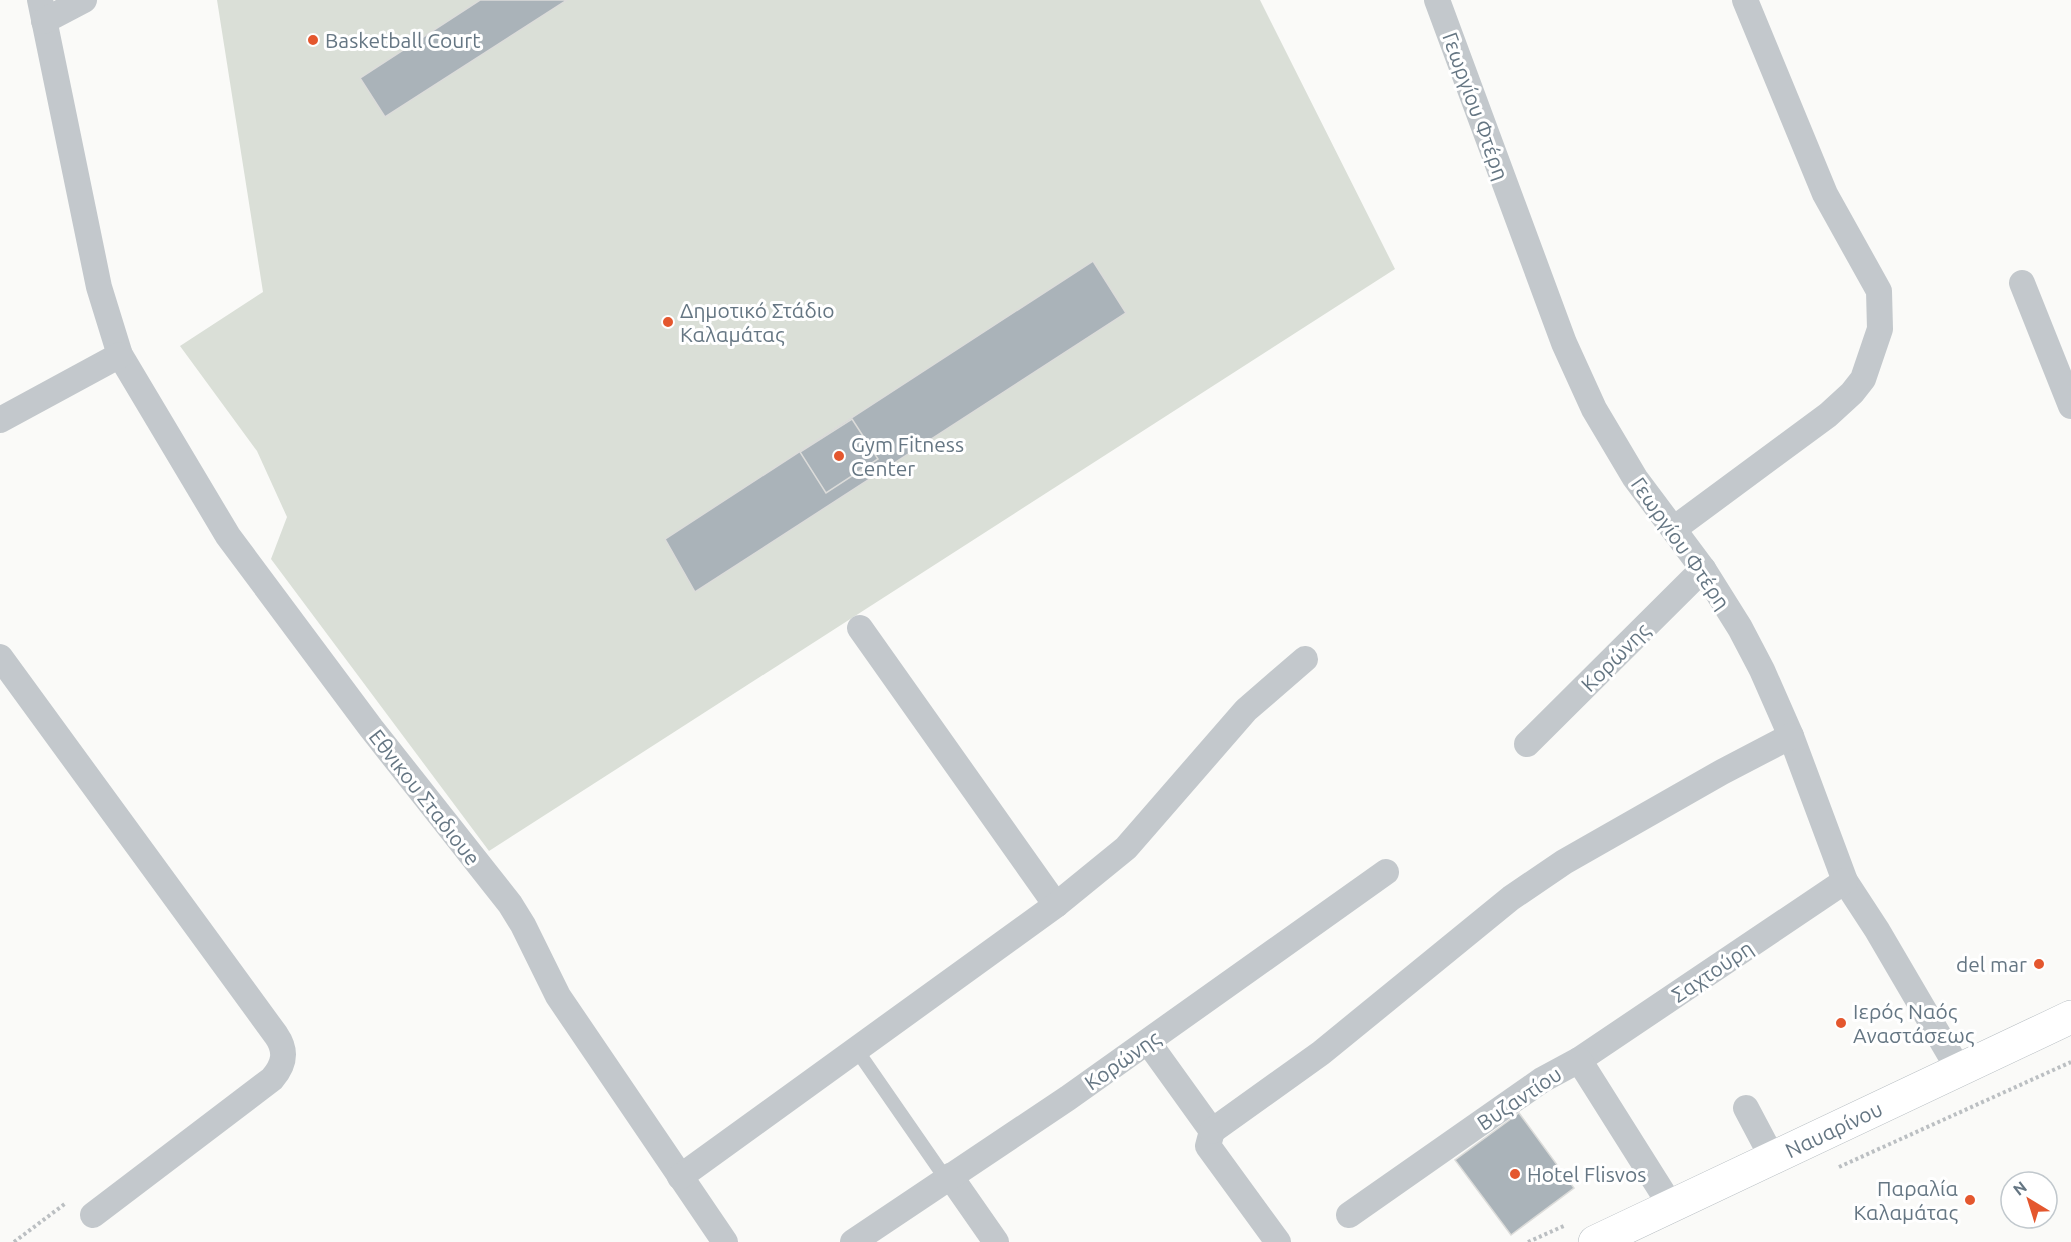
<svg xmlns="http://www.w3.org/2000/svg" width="2071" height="1242" font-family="Ubuntu,sans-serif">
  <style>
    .green { fill: #dadfd7 }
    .building { fill: #aab3b9; stroke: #dcdcda; stroke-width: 1.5 }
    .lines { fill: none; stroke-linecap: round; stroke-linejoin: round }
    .secondary-casing { stroke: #b3babf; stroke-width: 34 }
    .path { stroke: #bbbfc2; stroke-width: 4; stroke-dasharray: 3 3; stroke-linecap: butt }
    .lane { stroke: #c3c8cc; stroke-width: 14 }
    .street { stroke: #c3c8cc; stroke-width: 26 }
    .secondary { stroke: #fff; stroke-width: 33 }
    .poi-dot { fill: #e4572e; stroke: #fff; stroke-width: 2 }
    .labels { text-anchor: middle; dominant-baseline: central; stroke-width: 6; stroke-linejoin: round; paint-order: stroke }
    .poi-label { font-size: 21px; fill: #657683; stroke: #fff; text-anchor: start }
    .street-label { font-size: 21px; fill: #657683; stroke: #fff }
  </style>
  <rect width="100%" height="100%" fill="#fafaf8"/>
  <polygon class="green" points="217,0 1260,0 1395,269 489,851 271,559 287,517 257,451 180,346 263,292"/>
  <g class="building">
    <polygon points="480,0 567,0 385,117 360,78"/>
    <polygon points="1093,261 1126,313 695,592 665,539"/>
    <polygon points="852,419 878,459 826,493 800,452"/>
    <polygon points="1519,1113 1574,1188 1511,1235 1455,1160"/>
  </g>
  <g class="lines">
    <defs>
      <g id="secondary">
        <path id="s1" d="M1595 1242 2071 1017"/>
      </g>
    </defs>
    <use href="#secondary" class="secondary-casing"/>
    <g class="path">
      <polyline points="1839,1167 2071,1062"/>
      <polyline points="14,1242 66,1203"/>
      <polyline points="1528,1242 1566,1225"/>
    </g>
    <polyline class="lane" points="856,1049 946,1179"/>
    <g class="street">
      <polyline points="40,0 99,287 120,355 228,536 371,728 510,904 523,925 558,996 725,1242"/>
      <polyline points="1437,0 1564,343 1594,409 1635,478 1703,569 1740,628 1762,670 1791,736 1845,881 1877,930 1959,1070"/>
      <polyline points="44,21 84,0"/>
      <polyline points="2022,283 2071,406"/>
      <polyline points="0,420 120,355"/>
      <polyline points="1675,528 1828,415 1852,393 1863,379 1880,329 1879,291 1825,194 1745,0"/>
      <polyline points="860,628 1056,905"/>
      <path d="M0 657 276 1035C287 1051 285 1064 272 1079L93 1215"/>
      <polyline points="1527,744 1703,569"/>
      <polyline points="1148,1042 1212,1131 1208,1146 1278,1242"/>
      <polyline points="1579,1060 1845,881"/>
      <polyline points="1746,1108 1773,1159"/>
      <polyline points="1212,1131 1321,1053 1511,898 1564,862 1722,772 1791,736"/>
      <polyline points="950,1176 996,1242"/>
      <polyline points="680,1177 1056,905 1126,848 1246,710 1305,659"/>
      <polyline points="1349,1215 1542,1080 1579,1060 1671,1206"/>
      <polyline points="853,1242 1068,1098 1386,872"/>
    </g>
    <use href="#secondary" class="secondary"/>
  </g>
  <g class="poi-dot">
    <circle cx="313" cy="40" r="6"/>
    <circle cx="668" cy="322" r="6"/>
    <circle cx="839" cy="456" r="6"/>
    <circle cx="2039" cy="964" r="6"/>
    <circle cx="1841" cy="1023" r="6"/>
    <circle cx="1515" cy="1174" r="6"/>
    <circle cx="1970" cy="1200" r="6"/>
  </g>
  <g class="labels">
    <g class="poi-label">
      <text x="325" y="40">Basketball Court</text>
      <text x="680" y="310">Δημοτικό Στάδιο<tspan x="680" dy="24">Καλαμάτας</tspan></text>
      <text x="851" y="444">Gym Fitness<tspan x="851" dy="24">Center</tspan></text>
      <text x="2027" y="964" text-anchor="end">del mar</text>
      <text x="1853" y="1011">Ιερός Ναός<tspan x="1853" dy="24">Αναστάσεως</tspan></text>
      <text x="1527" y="1174">Hotel Flisvos</text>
      <text x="1958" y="1188" text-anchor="end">Παραλία<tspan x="1958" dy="24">Καλαμάτας</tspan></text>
    </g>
    <g class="street-label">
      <text transform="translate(1476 106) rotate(70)">Γεωργίου Φτέρη</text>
      <text transform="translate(1681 543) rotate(55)">Γεωργίου Φτέρη</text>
      <text transform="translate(1615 657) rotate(-45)">Κορώνης</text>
      <text transform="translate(425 797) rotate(52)">Εθνικου Σταδιουe</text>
      <text transform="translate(1712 971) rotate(-34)">Σαχτούρη</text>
      <text transform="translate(1122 1060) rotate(-35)">Κορώνης</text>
      <text transform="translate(1519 1098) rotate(-34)">Βυζαντίου</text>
      <text stroke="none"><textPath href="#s1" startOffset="264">Ναυαρίνου</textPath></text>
    </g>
  </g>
  <g transform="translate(2029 1200) rotate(322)"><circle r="28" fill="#ffffff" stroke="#c1c8cd" stroke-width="1.5"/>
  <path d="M0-4.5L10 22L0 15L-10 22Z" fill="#e4572e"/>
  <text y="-9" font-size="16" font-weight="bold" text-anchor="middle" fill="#657683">N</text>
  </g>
</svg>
